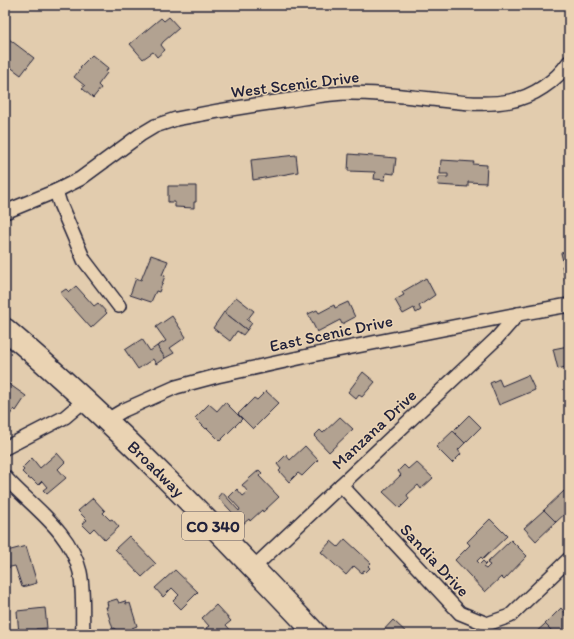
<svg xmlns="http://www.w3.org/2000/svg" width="574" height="639" font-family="Itim,sans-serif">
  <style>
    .building { fill: #b2a291; stroke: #22223b }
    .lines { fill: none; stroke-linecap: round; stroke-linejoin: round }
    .street-casing { stroke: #22223b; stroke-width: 16 }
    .primary-casing { stroke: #22223b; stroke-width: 24 }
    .street { stroke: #ead3b3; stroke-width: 13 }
    .primary { stroke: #ead3b3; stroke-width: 21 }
    .labels { text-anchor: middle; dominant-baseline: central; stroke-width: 3; stroke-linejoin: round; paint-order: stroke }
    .shield { fill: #ead3b3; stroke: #5e575f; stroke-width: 1 }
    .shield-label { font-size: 16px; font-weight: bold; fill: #22223b }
    .street-label { font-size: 17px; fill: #22223b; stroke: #ead3b3 }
  </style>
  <rect width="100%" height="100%" fill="#e2ccae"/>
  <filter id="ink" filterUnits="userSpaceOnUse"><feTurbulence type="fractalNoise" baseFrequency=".025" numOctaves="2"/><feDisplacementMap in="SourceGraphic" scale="8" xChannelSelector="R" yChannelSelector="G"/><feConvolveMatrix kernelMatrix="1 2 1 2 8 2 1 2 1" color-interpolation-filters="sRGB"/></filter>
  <g filter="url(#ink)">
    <g class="building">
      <polygon points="169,17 179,28 163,42 161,45 165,50 157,57 153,52 143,59 130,44 161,18 164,21"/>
      <polygon points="5,36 34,58 21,75 5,63"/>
      <polygon points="92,55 108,68 106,72 107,73 98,85 101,88 93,98 82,88 85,86 74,77 81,68 80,67"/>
      <polygon points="349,154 396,158 394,174 386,173 385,180 374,179 375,172 348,171"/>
      <polygon points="296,155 298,172 253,180 251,160"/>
      <polygon points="441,160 474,162 473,164 487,165 486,183 468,182 468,187 438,185 439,177 448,177 448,174 440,174"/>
      <polygon points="168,186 196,186 196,202 194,202 194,208 175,207 175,202 168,202"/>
      <polygon points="569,251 569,279 565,280 562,266 564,265 561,253"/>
      <polygon points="151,255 168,261 162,275 165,276 159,292 156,291 151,302 130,295 136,278 141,280"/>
      <polygon points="426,278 435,295 419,306 421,310 416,313 414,308 403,314 395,300 404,295 402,292"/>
      <polygon points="76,286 94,306 98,303 107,313 91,328 60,293 66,289 69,292"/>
      <polygon points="236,297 254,311 247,320 252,323 247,330 224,312"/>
      <polygon points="348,302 355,317 342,324 340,320 317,332 308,314 317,310 319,313 334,305 335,308"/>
      <polygon points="224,312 247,330 243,335 237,331 230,341 213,328"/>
      <polygon points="172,316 186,337 170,348 174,353 165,358 157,346 166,341 156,327"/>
      <polygon points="142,339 150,351 157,346 165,358 156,364 153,359 138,369 125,350"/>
      <polygon points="568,346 569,366 558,369 553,349"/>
      <polygon points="363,372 375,382 362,397 359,395 356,399 348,392"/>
      <polygon points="528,375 535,390 499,405 490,383 499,379 502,386"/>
      <polygon points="6,382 26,396 16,411 14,409 5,422"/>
      <polygon points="266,391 279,403 253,429 238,414 254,398 257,400"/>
      <polygon points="225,402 242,419 220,441 207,428 206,429 195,418 209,404 217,411"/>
      <polygon points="469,415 481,427 465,443 453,431"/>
      <polygon points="340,417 353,429 329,452 314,436 320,430 323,433"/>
      <polygon points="453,431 465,443 458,450 461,454 452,463 436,447"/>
      <polygon points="305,446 318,460 302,476 298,473 289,482 279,471 281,469 277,464 286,455 290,460"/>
      <polygon points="57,453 65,462 58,469 66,478 47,494 43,490 47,487 42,481 38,485 32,479 31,480 28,478 22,472 24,470 22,468 32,458 40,468"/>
      <polygon points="416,462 433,478 421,489 418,485 407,495 409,499 400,508 383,492 401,475 398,471 404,465 408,469"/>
      <polygon points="259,470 262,473 259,476 279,497 263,512 262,510 250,521 249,519 243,524 218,497 222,492 239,511 240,509 229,497 237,489 243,496 248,492 242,485"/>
      <polygon points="564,491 569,496 569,510 556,522 544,510"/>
      <polygon points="93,498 105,511 103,513 110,520 112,519 119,527 105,540 94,528 90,532 82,524 87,520 78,511"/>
      <polygon points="544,510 556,522 536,541 524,528"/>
      <polygon points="490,519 507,536 483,559 481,557 477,561 480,564 483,561 486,564 483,567 486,569 490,565 487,563 511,540 527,556 504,580 501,577 485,592 455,560 470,545 467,542"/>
      <polygon points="129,536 156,564 142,577 115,549"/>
      <polygon points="345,539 371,563 368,566 370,568 366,572 364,570 362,573 354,566 346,575 321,552 331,541 338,547"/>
      <polygon points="26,546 37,583 22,587 15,566 6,568 5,557 8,556 7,551"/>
      <polygon points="175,570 198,592 181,609 173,601 179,595 172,588 163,597 155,588"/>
      <polygon points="117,599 119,603 125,601 126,604 130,603 137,626 132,628 134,634 117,634 115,628 113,629 106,607 108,607 107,602"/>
      <polygon points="216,605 231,621 226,625 234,634 214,634 213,633 211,634 206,628 209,626 202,618"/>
      <polygon points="45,608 47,628 36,629 37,633 35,633 35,634 19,634 17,611"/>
      <polygon points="561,608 569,617 569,631 566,634 555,634 545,624"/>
      <polygon points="393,620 408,634 380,634"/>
      <polygon points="545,624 555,634 534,634"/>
    </g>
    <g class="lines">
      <defs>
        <g id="street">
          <polyline points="56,191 60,204 84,260 119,306"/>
          <path d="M5 212 56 191 80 179 140 135 155 126 176 119C211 112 247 106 283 101 305 98 328 93 350 93 377 93 404 96 431 99 457 102 484 106 510 101 533 97 556 81 569 62"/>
          <polyline points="107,420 124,410 176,387 217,376 317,354 518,314 569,305"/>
          <polyline points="5,448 65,417 85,400"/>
          <path d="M5 477C32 507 70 530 80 572 84 592 82 614 83 634"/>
          <polyline points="341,485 460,613 487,624 510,616 569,559"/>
          <polyline points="254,567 496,339 518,314"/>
        </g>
        <g id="primary">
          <path id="s1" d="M5 329C116 423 216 528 316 634"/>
        </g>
      </defs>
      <use href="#street" class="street-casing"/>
      <use href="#primary" class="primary-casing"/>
      <use href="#street" class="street"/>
      <use href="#primary" class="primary"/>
    </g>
  </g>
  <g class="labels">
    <rect class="shield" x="182" y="512" width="62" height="28" rx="3"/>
    <g class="shield-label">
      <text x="213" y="526">CO 340</text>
    </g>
    <g class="street-label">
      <text transform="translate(295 84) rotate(-7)">West Scenic Drive</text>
      <text transform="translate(331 333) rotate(-12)">East Scenic Drive</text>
      <text transform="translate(374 429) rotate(-43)">Manzana Drive</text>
      <text stroke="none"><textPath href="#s1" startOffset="206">Broadway</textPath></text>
      <text transform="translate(435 560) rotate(47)">Sandia Drive</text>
    </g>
  </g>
  <rect width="574" height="639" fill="none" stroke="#ead3b3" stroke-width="20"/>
  <rect x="10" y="10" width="554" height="619" fill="none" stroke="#22223b" stroke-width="1.5" filter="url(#ink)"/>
</svg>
